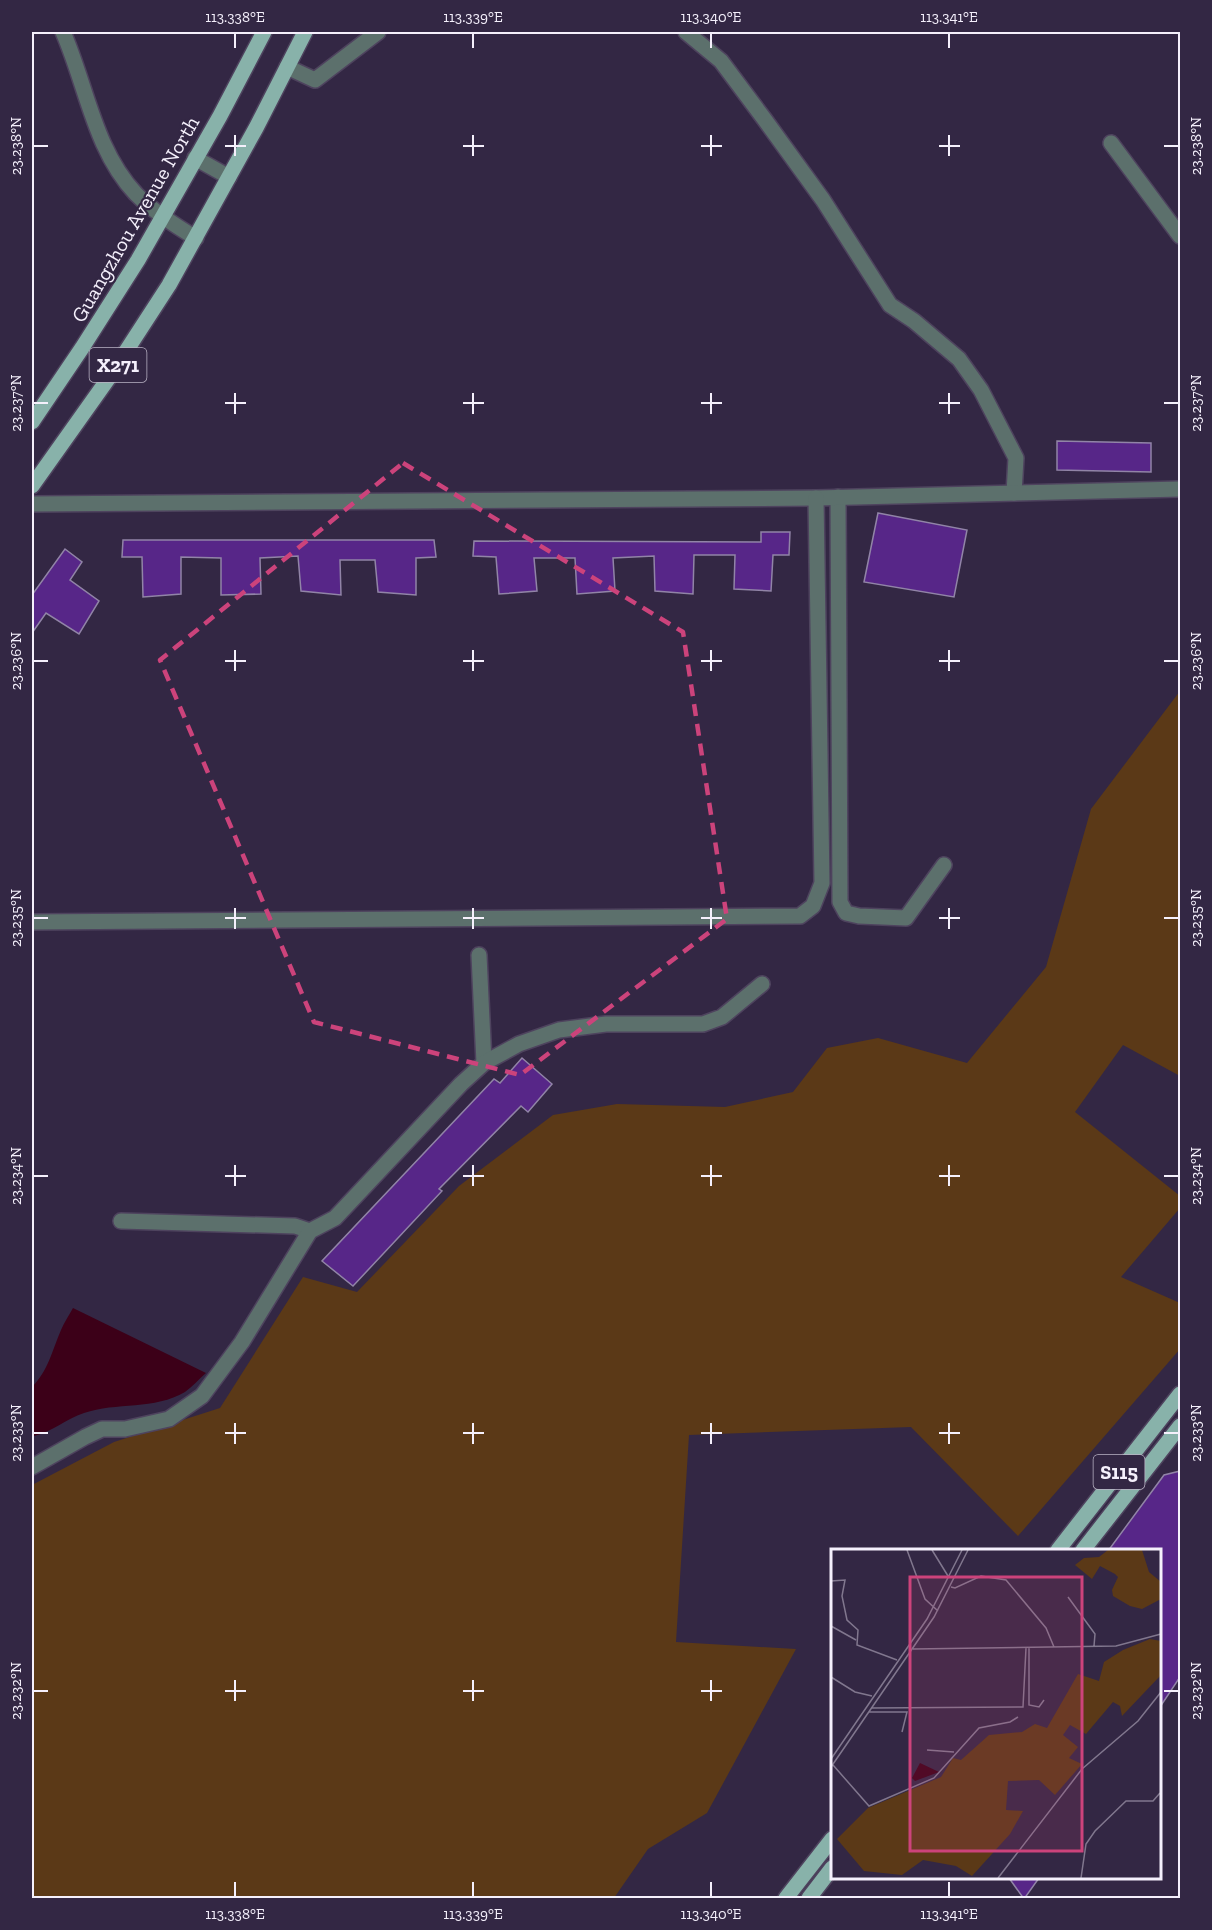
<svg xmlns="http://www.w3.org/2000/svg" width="1212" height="1930" font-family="'Zilla Slab',serif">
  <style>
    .green { fill: #5b3917 }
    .water { fill: #3c0018 }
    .building { fill: #572688; stroke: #9184a7; stroke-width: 1.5 }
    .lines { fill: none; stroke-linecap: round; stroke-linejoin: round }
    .minor-casing { stroke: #4e435e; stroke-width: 18 }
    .major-casing { stroke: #4e435e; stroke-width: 18 }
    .minor { stroke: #5c706c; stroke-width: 15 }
    .major { stroke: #88b2aa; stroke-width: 15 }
    .marked { fill: none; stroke: #cc437b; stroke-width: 4.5; stroke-dasharray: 12 8; stroke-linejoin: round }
    .ticks { fill: none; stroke: #f5f0fc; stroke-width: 2 }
    .labels { text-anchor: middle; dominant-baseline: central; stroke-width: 4.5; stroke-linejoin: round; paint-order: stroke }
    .shield { fill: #332744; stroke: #bbb4c5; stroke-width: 1.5 }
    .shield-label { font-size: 20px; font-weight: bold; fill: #f5f0fc }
    .street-label { font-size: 21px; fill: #f5f0fc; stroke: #332744 }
    .inset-road { fill: none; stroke: #81778e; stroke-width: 1.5 }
    .view { fill: #cc437b; fill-opacity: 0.15; stroke: #cc437b; stroke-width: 3 }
    .inset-edge { fill: none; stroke: #f5f0fc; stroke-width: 3 }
    .neatline { fill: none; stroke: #f5f0fc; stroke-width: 2 }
    .ticks-label { font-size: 15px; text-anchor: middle; fill: #f5f0fc }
  </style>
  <rect width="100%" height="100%" fill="#332744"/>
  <polygon class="green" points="1180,691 1180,1076 1123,1045 1075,1112 1180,1196 1180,1208 1121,1277 1180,1303 1180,1349 1018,1536 911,1427 689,1435 676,1642 796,1649 707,1813 648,1849 614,1898 32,1898 32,1485 114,1442 220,1408 303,1277 357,1292 459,1186 553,1115 617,1104 725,1107 793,1092 827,1048 878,1038 967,1063 1046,967 1091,809"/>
  <path class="water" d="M73 1308 206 1373C199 1379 192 1387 185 1392 155 1410 116 1402 84 1413 66 1419 52 1432 34 1436L32 1435V1387C48 1371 52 1351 61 1330 64 1323 69 1315 73 1308Z"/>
  <g class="building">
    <polygon points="1057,441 1151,443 1151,472 1057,470"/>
    <polygon points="878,513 967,530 954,597 864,582"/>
    <polygon points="761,532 790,532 789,555 773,555 771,591 734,589 735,555 694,555 693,594 655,591 654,556 613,558 615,591 577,594 575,558 534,558 537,591 499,594 496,557 473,556 474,541 761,542"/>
    <polygon points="123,540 434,540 436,557 416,558 416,595 378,592 375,560 340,560 341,595 301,591 298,556 260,558 261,594 221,595 221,558 181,557 181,594 143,597 142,557 122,557"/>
    <polygon points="65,549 82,562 70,580 99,601 79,634 46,613 32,633 32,595"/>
    <polygon points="522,1058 552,1084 528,1112 521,1106 439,1189 442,1191 353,1286 322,1261 494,1079 500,1083"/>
    <polygon points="1180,1471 1180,1677 1160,1707 1160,1551 1108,1551 1164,1475"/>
    <polygon points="1009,1878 1039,1878 1024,1899"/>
  </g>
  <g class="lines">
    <defs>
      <g id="minor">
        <path d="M63 32C87 87 94 149 136 194 154 212 174 225 196 238"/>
        <polyline points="686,32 721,61 765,120 823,200 890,305 914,321 959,359 981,390 1016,458 1014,493"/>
        <polyline points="287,67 315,80 378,32"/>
        <polyline points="1111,143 1180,236"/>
        <polyline points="195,158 229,177"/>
        <polyline points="838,497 840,902 846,913 859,916 906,918 944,865"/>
        <polyline points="32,504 816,498 1180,489"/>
        <polyline points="32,922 800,916 813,906 822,883 816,498"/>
        <polyline points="479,955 484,1063"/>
        <polyline points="121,1221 295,1226 310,1231"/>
        <polyline points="32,1467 85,1437 102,1429 125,1429 169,1419 202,1396 242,1342 310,1231 335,1218 461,1084 484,1063 519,1044 559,1030 606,1024 703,1024 722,1017 762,984"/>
      </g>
      <g id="major">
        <polyline points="32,422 82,348 138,260 220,116 264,32"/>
        <polyline points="32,486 108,379 169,285 256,128 305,32"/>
        <polyline points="1058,1550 1180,1394"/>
        <polyline points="1083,1550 1180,1426"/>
        <polyline points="786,1898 832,1839"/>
        <polyline points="809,1898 832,1868"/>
      </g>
    </defs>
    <use href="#minor" class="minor-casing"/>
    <use href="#major" class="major-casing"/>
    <use href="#minor" class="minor"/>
    <use href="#major" class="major"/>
  </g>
  <path class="marked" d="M403 463 683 632 727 919 520 1075 314 1022 160 660Z"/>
  <path class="ticks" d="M235 33V48M473 33V48M711 33V48M949 33V48M235 135V156M473 135V156M711 135V156M949 135V156M33 146H48M225 146H246M463 146H484M701 146H722M939 146H960M1164 146H1179M235 393V414M473 393V414M711 393V414M949 393V414M33 403H48M225 403H246M463 403H484M701 403H722M939 403H960M1164 403H1179M235 650V671M473 650V671M711 650V671M949 650V671M33 661H48M225 661H246M463 661H484M701 661H722M939 661H960M1164 661H1179M235 908V929M473 908V929M711 908V929M949 908V929M33 918H48M225 918H246M463 918H484M701 918H722M939 918H960M1164 918H1179M235 1165V1186M473 1165V1186M711 1165V1186M949 1165V1186M33 1176H48M225 1176H246M463 1176H484M701 1176H722M939 1176H960M1164 1176H1179M235 1423V1444M473 1423V1444M711 1423V1444M949 1423V1444M33 1433H48M225 1433H246M463 1433H484M701 1433H722M939 1433H960M1164 1433H1179M235 1680V1701M473 1680V1701M711 1680V1701M33 1691H48M225 1691H246M463 1691H484M701 1691H722M1164 1691H1179M235 1882V1897M473 1882V1897M711 1882V1897M949 1882V1897"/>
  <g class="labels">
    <g class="shield">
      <rect x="89.5" y="348" width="57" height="34" rx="4.5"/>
      <rect x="1093.5" y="1455" width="51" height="34" rx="4.5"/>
    </g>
    <g class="shield-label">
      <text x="118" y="365">X271</text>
      <text x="1119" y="1472">S115</text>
    </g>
    <g class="street-label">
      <text transform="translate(135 219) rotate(-60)">Guangzhou Avenue North</text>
    </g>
  </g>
  <g transform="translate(831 1549)">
    <rect width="330" height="330" fill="#332744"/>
    <path d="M277 1H311L318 23 330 33V50L311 60 299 57 282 47 281 41 287 28 284 25 269 17 261 30 244 16 253 9 268 8ZM319 90 330 92V126L291 167 289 157 282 153 255 185 239 176 232 186 247 198 238 209 251 215 224 246 208 231 177 232 175 261 192 262 179 285 141 327 125 317 92 311 71 326 33 322 6 290 37 259 110 228 122 209 130 211 158 186 191 183 204 175 216 179 247 125 268 132 273 113 292 101Z" fill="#5b3917"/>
    <path d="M89 214 108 223 84 232 81 229Z" fill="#3c0018"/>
    <path class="inset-road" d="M76 1 94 50 107 62M101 1 117 27M0 32 14 31 11 47 16 71 27 81 26 96 66 111M120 38 124 39 150 27 175 31 215 79 223 98M237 48 264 85 263 97M0 77 25 91M198 99V156L208 158 213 151M82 100 285 97 330 85M0 128 24 143 41 147M40 159 192 158 195 99M38 163H76L71 183M96 201 123 203M0 210 96 70 131 1M2 216 38 257 103 229 148 179 179 173 187 168M0 218 103 68 137 1M167 329 251 220 307 172 330 143M250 329 255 295 264 282 295 252H322L329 244"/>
    <path class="view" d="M79 28H251V302H79Z"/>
    <rect width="330" height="330" class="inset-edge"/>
  </g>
  <rect width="1212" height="1930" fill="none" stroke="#332744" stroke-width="66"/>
  <rect x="33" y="33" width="1146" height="1864" class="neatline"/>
  <g class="ticks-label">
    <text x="235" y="22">113.338°E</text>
    <text x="473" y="22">113.339°E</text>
    <text x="711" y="22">113.340°E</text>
    <text x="949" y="22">113.341°E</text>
    <text transform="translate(16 146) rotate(-90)" y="5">23.238°N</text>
    <text transform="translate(1196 146) rotate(-90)" y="5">23.238°N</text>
    <text transform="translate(16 403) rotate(-90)" y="5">23.237°N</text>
    <text transform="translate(1196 403) rotate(-90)" y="5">23.237°N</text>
    <text transform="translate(16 661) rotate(-90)" y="5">23.236°N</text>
    <text transform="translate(1196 661) rotate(-90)" y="5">23.236°N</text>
    <text transform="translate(16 918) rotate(-90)" y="5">23.235°N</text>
    <text transform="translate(1196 918) rotate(-90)" y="5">23.235°N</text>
    <text transform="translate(16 1176) rotate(-90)" y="5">23.234°N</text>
    <text transform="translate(1196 1176) rotate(-90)" y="5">23.234°N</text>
    <text transform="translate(16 1433) rotate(-90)" y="5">23.233°N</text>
    <text transform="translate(1196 1433) rotate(-90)" y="5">23.233°N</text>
    <text transform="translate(16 1691) rotate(-90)" y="5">23.232°N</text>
    <text transform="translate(1196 1691) rotate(-90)" y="5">23.232°N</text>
    <text x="235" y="1919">113.338°E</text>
    <text x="473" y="1919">113.339°E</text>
    <text x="711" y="1919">113.340°E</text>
    <text x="949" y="1919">113.341°E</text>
  </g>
</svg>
